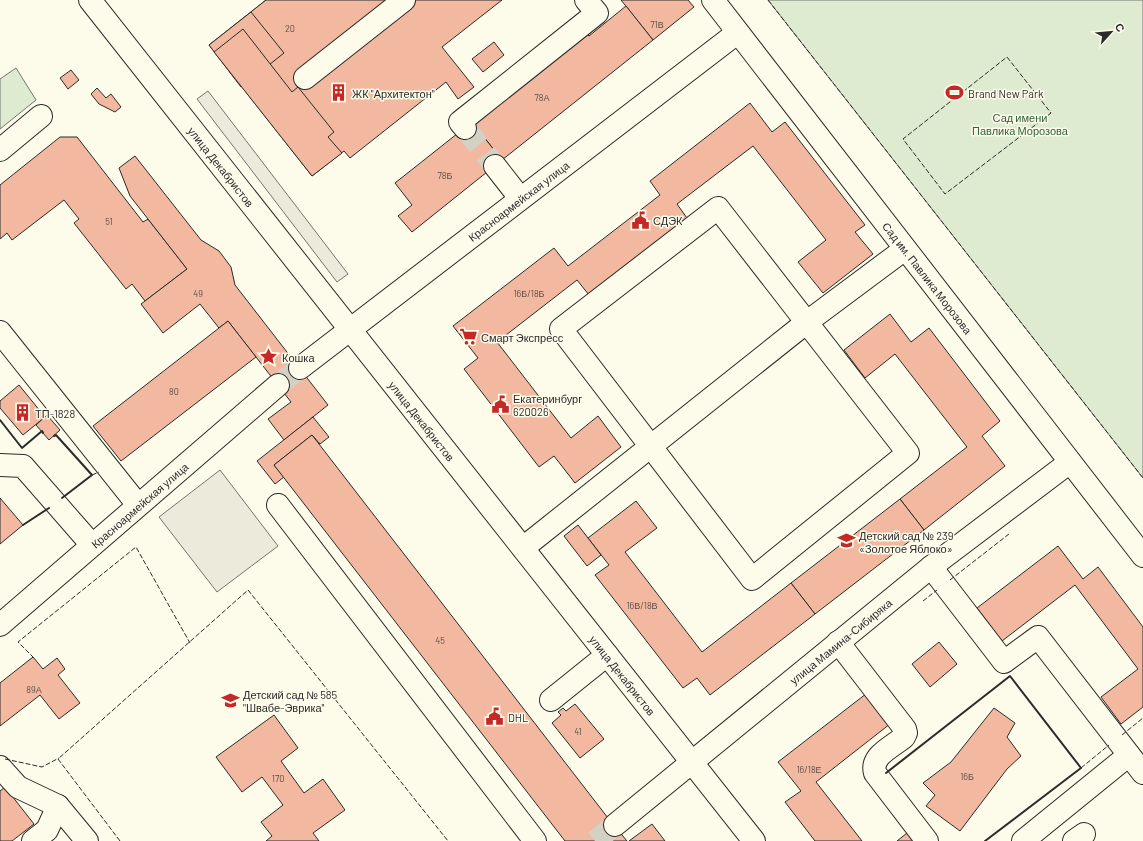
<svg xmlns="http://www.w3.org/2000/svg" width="1143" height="841" font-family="Barlow,sans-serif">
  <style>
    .green { fill: #deebd1; stroke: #74746e }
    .parking { fill: #eceadb; stroke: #74746e }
    .building { fill: #f2b8a0; stroke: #2b2b2b }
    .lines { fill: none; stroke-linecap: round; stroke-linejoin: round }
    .minor-tunnel { stroke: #d3d1c4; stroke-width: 22; stroke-dasharray: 22 11; stroke-linecap: butt }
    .minor-casing { stroke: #2b2b2b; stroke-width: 24 }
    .major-casing { stroke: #2b2b2b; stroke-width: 24 }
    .minor { stroke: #fdfbea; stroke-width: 22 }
    .major { stroke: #fdfbea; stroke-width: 22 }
    .fence { stroke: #2b2b2b; stroke-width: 1; stroke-dasharray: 5 2; stroke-linecap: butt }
    .wall { stroke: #2b2b2b; stroke-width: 2 }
    .labels { text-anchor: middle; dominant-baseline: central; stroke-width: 3; stroke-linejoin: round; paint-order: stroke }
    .number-label { font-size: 9px; fill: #5d4e48 }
    .poi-label { font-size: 11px; fill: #2b2b2b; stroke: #fdfbea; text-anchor: start }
    .park-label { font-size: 11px; fill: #34623c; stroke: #fdfbea }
    .street-label { font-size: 11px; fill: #2b2b2b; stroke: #fdfbea }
  </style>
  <rect width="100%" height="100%" fill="#fdfbea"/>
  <g class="green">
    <polygon points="768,0 1143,0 1143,478"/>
    <polygon points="16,68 36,100 0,129 0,79"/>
  </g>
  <g class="parking">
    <polygon points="208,91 348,274 337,282 197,99"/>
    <polygon points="220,470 278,546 217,592 159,517"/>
  </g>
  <g class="building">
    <polygon points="266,0 351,0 284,53 251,12"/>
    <polygon points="266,0 502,0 442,47 474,87 458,99 446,82 350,158 344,151 312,176 209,45"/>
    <polygon points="621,0 688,0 694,7 653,40"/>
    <polygon points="626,6 653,40 502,160 472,122 585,32 589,36"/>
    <polygon points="251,12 284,53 241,87 209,45"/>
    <polygon points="243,29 292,92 298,87 334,132 328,137 342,153 312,176 214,52"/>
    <polygon points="494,42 504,55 483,72 472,59"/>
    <polygon points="71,70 79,80 68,89 60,78"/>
    <polygon points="97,88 106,98 111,94 121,107 115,112 99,104 91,94"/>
    <polygon points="750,103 772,132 785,122 865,225 855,232 873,254 823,293 798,262 826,240 753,146 677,204 687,218 589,295 577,280 497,342 571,438 598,416 621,447 575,483 554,456 539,467 464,369 478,358 453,326 554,248 568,266 660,195 650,181"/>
    <polygon points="472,122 502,160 412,232 398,216 412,205 395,183"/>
    <polygon points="60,137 77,137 143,222 148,219 187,269 145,301 132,284 126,289 74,223 79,219 64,200 12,240 7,233 0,239 0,185"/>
    <polygon points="135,156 201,240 219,251 231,267 235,285 328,405 284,440 268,419 291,402 228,321 219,328 200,304 163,333 141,304 187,269 130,196 119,168"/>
    <polygon points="890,314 911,342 929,328 1000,421 982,436 1005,466 924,530 900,499 967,447 895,354 865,378 844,350"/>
    <polygon points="228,321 256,357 121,461 93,426"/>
    <polygon points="19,385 45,417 23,435 0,408 0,401"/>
    <polygon points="47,415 60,430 49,440 36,425"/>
    <polygon points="313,417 329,437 320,444 312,435 274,465 284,477 275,484 257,461"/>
    <polygon points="312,435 608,818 627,841 565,841 274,465"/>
    <polygon points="0,498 23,525 0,544"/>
    <polygon points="900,499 924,530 815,614 791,583"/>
    <polygon points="636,501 657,528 625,552 702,652 791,583 815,614 710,695 697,678 683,688 595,575 609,565 588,538"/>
    <polygon points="578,525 601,555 587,566 564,536"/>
    <polygon points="1058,546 1083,579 1098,567 1143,627 1143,707 1121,724 1101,697 1138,669 1075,585 1002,641 977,608"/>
    <polygon points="939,642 957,664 930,687 912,664"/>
    <polygon points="33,657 43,669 57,658 65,669 58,675 80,703 59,719 40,695 0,726 0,683"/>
    <polygon points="871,690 895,720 816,782 862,841 815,841 785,802 801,791 778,762"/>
    <polygon points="575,704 604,739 580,758 552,723 561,715 558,712 563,708 566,711"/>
    <polygon points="994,708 1015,723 1007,737 1021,756 1007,769 960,831 926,806 935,795 923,783 951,762"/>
    <polygon points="274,715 298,748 281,761 304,793 323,779 345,810 313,833 319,841 266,841 272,836 261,822 283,805 262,777 242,792 216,757"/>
    <polygon points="5,787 34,824 12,841 0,841 0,791"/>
    <polygon points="652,824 665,841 629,841"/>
    <polygon points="907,833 914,841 897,841"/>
  </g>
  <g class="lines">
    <g class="minor-tunnel">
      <polyline points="465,128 495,166"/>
      <polyline points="278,385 300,368"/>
      <polyline points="595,841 615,825"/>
    </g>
    <defs>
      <g id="minor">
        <path id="s1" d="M713 0 1143 556"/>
        <polyline points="305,78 404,0"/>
        <polyline points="465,128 460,122 597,13 586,0"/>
        <polyline points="0,150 41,116"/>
        <polyline points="495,166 520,198"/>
        <polygon points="718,208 908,453 752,579 561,329"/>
        <polyline points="0,332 138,505"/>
        <path id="s2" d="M300 368 737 33"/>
        <polyline points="0,465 23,466 92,545"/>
        <polyline points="278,505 535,841"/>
        <polyline points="523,548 807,322 905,249"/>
        <polyline points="931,567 1004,662 1038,637 1143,773"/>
        <path id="s3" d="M0 625 278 385"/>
        <path d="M838 642 905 729 906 733 904 737C892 747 870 756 875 773L927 841"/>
        <polyline points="551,700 607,655"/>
        <polyline points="0,767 18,787 58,806 87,841"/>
        <path id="s4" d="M615 825 931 567 1070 462"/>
        <polyline points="33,841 47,830 58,806"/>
        <polyline points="1023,841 1129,755"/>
        <polyline points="1074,841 1084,834"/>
      </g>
      <g id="major">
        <path id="s5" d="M90 0 754 841"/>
      </g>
    </defs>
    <use href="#minor" class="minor-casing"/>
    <use href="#major" class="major-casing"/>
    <use href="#minor" class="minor"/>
    <use href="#major" class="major"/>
    <g class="fence">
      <polyline points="768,0 1143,478"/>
      <polygon points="1007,57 1051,113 945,194 903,139"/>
      <polyline points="92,475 99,472"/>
      <polyline points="950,580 1009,534"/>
      <polyline points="923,601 937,590"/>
      <polyline points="32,658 33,657 18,642 136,547 190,643"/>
      <polyline points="1122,735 1143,718"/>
      <polyline points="5,759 42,767 59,758"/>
      <polyline points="1081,768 1109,745"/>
      <polyline points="120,841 58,759 248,590 448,841"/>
    </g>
    <g class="wall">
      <polyline points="0,420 22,448 42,431 43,433"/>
      <polyline points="54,436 56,435 92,475 62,498"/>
      <polyline points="23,525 49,508"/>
      <polyline points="886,773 1010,676 1081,768 985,841"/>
    </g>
  </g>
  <defs>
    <symbol id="building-bare" viewBox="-9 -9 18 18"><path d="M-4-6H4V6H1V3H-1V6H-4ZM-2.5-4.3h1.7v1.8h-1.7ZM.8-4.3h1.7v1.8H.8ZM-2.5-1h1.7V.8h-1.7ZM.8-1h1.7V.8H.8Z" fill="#c62828" stroke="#fdfbea" stroke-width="2.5" paint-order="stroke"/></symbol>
    <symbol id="stadium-bare" viewBox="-9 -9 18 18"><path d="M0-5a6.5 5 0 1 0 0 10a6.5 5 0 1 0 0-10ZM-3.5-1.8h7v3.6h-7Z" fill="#c62828" stroke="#fdfbea" stroke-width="2.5" paint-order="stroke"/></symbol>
    <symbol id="civic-bare" viewBox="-9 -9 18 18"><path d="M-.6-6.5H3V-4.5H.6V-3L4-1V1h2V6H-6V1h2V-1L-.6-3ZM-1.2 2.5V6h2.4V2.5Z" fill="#c62828" stroke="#fdfbea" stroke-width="2.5" paint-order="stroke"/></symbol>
    <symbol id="supermarket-bare" viewBox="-9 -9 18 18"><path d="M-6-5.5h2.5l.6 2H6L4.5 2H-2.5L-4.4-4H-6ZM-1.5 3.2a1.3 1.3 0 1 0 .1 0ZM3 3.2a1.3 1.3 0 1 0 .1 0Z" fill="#c62828" stroke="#fdfbea" stroke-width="2.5" paint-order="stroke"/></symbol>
    <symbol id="sight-bare" viewBox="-9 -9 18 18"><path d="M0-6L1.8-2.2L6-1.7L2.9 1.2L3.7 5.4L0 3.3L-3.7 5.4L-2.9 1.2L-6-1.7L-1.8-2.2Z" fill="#c62828" stroke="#fdfbea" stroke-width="2.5" paint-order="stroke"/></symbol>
    <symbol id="school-bare" viewBox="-9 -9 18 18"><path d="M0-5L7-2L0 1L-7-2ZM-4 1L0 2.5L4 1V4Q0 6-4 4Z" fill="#c62828" stroke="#fdfbea" stroke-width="2.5" paint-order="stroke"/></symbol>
  </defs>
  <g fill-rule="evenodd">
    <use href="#building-bare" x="326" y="80" width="25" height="25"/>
    <use href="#stadium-bare" x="942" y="80" width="25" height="25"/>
    <use href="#civic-bare" x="628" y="208" width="25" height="25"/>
    <use href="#supermarket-bare" x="456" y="324" width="25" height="25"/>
    <use href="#sight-bare" x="256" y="344" width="25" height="25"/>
    <use href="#civic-bare" x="488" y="392" width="25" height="25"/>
    <use href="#building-bare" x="10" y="400" width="25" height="25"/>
    <use href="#school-bare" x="834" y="528" width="25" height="25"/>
    <use href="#school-bare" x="218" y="688" width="25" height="25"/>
    <use href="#civic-bare" x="482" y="704" width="25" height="25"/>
  </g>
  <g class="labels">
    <g class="number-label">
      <text x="657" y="24">71В</text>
      <text x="290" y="28">20</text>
      <text x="542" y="97">78А</text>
      <text x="445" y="175">78Б</text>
      <text x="109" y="221">51</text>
      <text x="198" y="293">49</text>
      <text x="529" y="293">16Б/18Б</text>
      <text x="174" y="391">80</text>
      <text x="642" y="605">16В/18В</text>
      <text x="440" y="640">45</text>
      <text x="34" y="689">89А</text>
      <text x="578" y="731">41</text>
      <text x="809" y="769">16/18Е</text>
      <text x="967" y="776">16Б</text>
      <text x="278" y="778">170</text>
    </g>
    <g class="poi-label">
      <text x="352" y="93">ЖК "Архитектон"</text>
      <text x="968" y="93">Brand New Park</text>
      <text x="653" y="220">СДЭК</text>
      <text x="481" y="337">Смарт Экспресс</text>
      <text x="282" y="357">Кошка</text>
      <text x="513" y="398">Екатеринбург<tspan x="513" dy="13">620026</tspan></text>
      <text x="35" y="413">ТП-1828</text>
      <text x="859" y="535">Детский сад № 239<tspan x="859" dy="13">«Золотое Яблоко»</tspan></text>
      <text x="243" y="694">Детский сад № 585<tspan x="243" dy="13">"Швабе-Эврика"</tspan></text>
      <text x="508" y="717">DHL</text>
    </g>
    <g class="park-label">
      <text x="1020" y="117">Сад имени<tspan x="1020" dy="13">Павлика Морозова</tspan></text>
    </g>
    <g class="street-label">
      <text stroke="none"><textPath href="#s5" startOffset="212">улица Декабристов</textPath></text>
      <text stroke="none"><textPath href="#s2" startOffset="275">Красноармейская улица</textPath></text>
      <text stroke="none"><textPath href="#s1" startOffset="351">Сад им. Павлика Морозова</textPath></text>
      <text stroke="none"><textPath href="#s5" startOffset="536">улица Декабристов</textPath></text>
      <text stroke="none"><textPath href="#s3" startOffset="184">Красноармейская улица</textPath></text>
      <text stroke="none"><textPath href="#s4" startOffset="291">улица Мамина-Сибиряка</textPath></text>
      <text stroke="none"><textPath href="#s5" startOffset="860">улица Декабристов</textPath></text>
    </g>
  </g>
  <g transform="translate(1111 32) rotate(63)" stroke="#fdfbea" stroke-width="3" paint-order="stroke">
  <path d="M0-3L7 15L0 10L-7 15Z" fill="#2b2b2b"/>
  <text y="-6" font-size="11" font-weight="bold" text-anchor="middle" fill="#2b2b2b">С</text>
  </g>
</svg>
